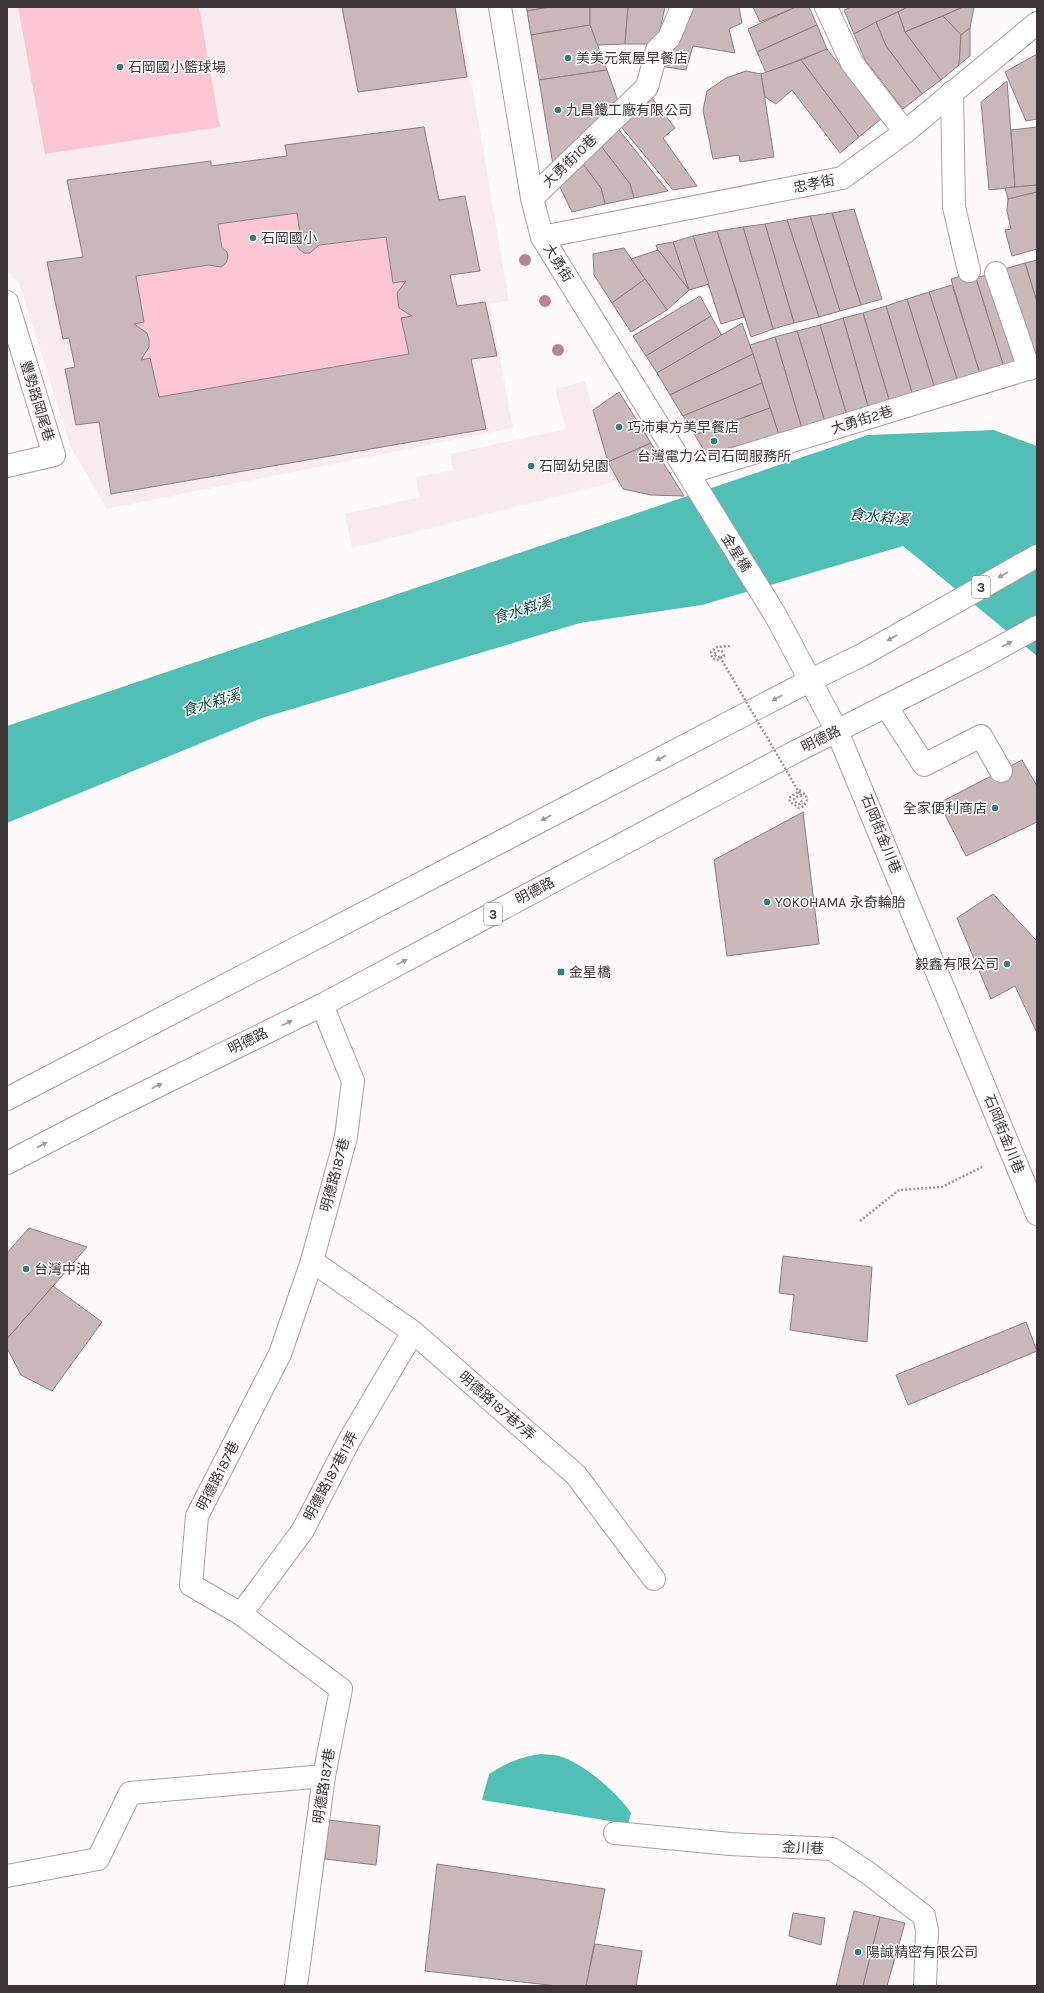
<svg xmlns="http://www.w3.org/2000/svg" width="1044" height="1993" font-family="Karla,'Noto Sans TC',sans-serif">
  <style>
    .built { fill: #f8ecee }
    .green { fill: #fac7d2 }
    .water { fill: #51bfb6 }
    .building { fill: #cab7ba; stroke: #8f7d81; fill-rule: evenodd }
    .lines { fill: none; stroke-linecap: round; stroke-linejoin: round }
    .minor-casing { stroke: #b09ca0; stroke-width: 24 }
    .major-casing { stroke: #b09ca0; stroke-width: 24 }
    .path { stroke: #9c9698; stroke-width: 2.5; stroke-dasharray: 2 2; stroke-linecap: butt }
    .minor { stroke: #fff; stroke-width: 22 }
    .major { stroke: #fff; stroke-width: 22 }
    .path-bridge { stroke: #9c9698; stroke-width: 2.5; stroke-dasharray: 2 2; stroke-linecap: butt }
    .tree { fill: #b88395 }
    .oneway { fill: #9e9a9a }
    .poi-dot { fill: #357d77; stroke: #fff; stroke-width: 1.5 }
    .labels { text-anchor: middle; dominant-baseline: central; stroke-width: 3; stroke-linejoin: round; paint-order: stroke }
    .shield { fill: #fff; stroke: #767172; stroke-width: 1 }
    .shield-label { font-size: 13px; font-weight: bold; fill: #3c3436 }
    .poi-label { font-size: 14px; fill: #3c3436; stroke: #fff; text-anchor: start }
    .street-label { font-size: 14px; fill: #3c3436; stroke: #fff }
    .water-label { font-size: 15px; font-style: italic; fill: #013734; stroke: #fff }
  </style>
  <rect width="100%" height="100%" fill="#fefafb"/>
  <g class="built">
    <polygon points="7,7 459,7 509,301 490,304 513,428 107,509 71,448 19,283 7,271"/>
    <polygon points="585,381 608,462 618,481 352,548 345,514 419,497 416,477 453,470 450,454 566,429 555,389"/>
  </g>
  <g class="green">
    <polygon points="18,7 199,7 220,127 45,154"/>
    <path d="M297 213 300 234 296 244C299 251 302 253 310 253L319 245 386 237 393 283 406 281 397 293 399 308 412 316 401 319 409 354 159 397 150 358 141 360C154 344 152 334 134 324L144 322 136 276 209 265 221 267 226 263 228 257 227 252 222 248 218 224Z"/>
  </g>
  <g class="water">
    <polygon points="994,430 1037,446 1037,656 903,546 702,605 580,623 262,718 7,823 7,726 868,435"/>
    <path d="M541 1754C546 1755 553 1754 559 1756 582 1762 618 1793 631 1813L628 1824 482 1800 489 1774C506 1763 520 1757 541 1754Z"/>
  </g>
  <g class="building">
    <polygon points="342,7 455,7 467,77 358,92"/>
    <polygon points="526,7 550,7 527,11"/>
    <polygon points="550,7 590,7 590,25 531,35 527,11"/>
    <polygon points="590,7 628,7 625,44 597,45 590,25"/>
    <polygon points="628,7 665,7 657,44 625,44"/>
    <polygon points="689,7 739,7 742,23 729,29 735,53 693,46 686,70 659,66"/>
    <polygon points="753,7 796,7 760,22"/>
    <polygon points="796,7 809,7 817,25 757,52 748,29"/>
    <polygon points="851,7 908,7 854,34 844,10"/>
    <polygon points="908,7 963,7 905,32 898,12"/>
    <polygon points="963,7 974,7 970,28 961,35 943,16"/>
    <polygon points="898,12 905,32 941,80 922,94 886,46 876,22"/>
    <polygon points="943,16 961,35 959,65 941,80 905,32"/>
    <polygon points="876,22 886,46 922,94 903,109 865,60 854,34"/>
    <polygon points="590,25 607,70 539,80 531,35"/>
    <polygon points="817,25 827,49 766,73 757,52"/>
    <polygon points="970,28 970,56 959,65 961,35"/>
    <polygon points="827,49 881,119 859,137 801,60"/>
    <polygon points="1037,54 1037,119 1026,121 1005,72"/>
    <polygon points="801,60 859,137 840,153 792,90 776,104 765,97 761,74"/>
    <polygon points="607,70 619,104 553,165 539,80"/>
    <polygon points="746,71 761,74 774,157 740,162 739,155 713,159 703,110 707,91 726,78"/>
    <polygon points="1007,81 1015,187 989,190 981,102"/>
    <polygon points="649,94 675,128 663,138 697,186 673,190 618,123"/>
    <polygon points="615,125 668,191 634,198 630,184 598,142"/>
    <path d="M424 127 439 200 465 196 480 271 450 275 457 306 485 302 497 356 471 359 486 429 111 494 99 422 76 425 65 369 75 367 69 338 63 339 47 262 83 257 67 180 211 161V166L287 156 285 145ZM297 213 300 234 296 244 299 249 304 253H310L319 245 386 237 393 283 406 281 397 293 399 308 412 316 401 318 409 354 159 397 150 358 141 360 149 347V340L147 333 134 324 144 322 136 276 209 265 221 267 226 263 228 257 227 252 222 248 218 224Z"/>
    <polygon points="1037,127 1037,185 1015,187 1011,130"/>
    <polygon points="598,142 630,184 634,198 605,204 601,188 580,160"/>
    <polygon points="580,160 601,188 605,204 572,212 557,181"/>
    <polygon points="1037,185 1037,192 1008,199 1005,188"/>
    <polygon points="1037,192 1037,249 1012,256 1005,230 1011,229 1007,211 1008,199"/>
    <polygon points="854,209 882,299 861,305 832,213"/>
    <polygon points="832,213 861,305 840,311 810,216"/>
    <polygon points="810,216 840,311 819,317 787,220"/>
    <polygon points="787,220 819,317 794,323 765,224"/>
    <polygon points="765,224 794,323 773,329 743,227"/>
    <polygon points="743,227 773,329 751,337 717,231"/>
    <polygon points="717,231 744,317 721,324 693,236"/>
    <polygon points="693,236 709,284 689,290 673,242"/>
    <polygon points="673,242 689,290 658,250 656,245"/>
    <polygon points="624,248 645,279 612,303 594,275 593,254"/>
    <polygon points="658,250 689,290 667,310 631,259"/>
    <polygon points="1037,260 1037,302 1025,263"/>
    <polygon points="1025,263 1037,302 1037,357 1028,359 1001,270"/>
    <polygon points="974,272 1004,367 980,374 951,279"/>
    <polygon points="990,274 1019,362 1004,367 976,278"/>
    <polygon points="645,279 667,310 631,332 612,303"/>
    <polygon points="952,285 980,374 958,382 929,292"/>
    <polygon points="929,292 958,382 935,389 907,299"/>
    <polygon points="700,296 711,316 646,356 633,336"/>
    <polygon points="907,299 935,389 913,396 886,306"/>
    <polygon points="886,306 913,396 890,403 863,313"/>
    <polygon points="863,313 890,403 869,410 843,318"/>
    <polygon points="711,316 722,336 657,373 646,356"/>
    <polygon points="843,318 869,410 847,416 820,325"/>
    <polygon points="742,323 753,354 670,395 657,373"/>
    <polygon points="820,325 847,416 825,422 797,331"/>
    <polygon points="797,331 825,422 802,429 775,337"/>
    <polygon points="775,337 802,429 779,435 750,345"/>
    <polygon points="753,354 762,383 683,416 670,395"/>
    <polygon points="762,383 770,408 695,435 683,416"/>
    <polygon points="619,392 651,443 608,462 593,410"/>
    <polygon points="770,408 779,435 706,454 695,435"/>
    <polygon points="651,443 684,496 651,495 623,489 608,462"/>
    <polygon points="1022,760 1037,786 1037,822 966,856 939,803"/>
    <polygon points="803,812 819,944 727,956 714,860"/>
    <polygon points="993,894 1037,941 1037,1033 1015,986 991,999 957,918"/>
    <polygon points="29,1228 87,1247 7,1339 7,1253"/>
    <polygon points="783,1256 872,1267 867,1342 790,1330 794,1295 779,1293"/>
    <polygon points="53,1286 102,1322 52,1391 21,1375 7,1348 7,1339"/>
    <polygon points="1026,1322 1037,1351 908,1405 896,1375"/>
    <polygon points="328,1820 380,1826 376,1865 325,1859"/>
    <polygon points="437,1864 605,1889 586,1986 557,1986 425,1971"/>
    <polygon points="854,1911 880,1917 863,1986 836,1986"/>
    <polygon points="793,1913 825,1918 821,1945 789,1936"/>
    <polygon points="880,1917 905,1923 887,1986 863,1986"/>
    <polygon points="595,1944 642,1951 636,1986 586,1986"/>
  </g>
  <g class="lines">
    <defs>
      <g id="minor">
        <polyline points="500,7 532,198 542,237 776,616 837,731 1037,1214"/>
        <polyline points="826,7 852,63 905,132"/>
        <polyline points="952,92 954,207 969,271"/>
        <polyline points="532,198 647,87 657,50 669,38 682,7"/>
        <polyline points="542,237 842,178 905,132 1037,23"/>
        <polyline points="996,273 1029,369"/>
        <polyline points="7,302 54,455 7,466"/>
        <polyline points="688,473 1037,366"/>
        <polyline points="886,706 924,765 981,736 1001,771"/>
        <polyline points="312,1261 413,1332 576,1475 654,1579"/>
        <polyline points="241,1614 303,1530 350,1439 413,1332"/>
        <polyline points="615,1833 730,1844 832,1849 868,1873 924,1916 927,1930 925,1986"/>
        <polyline points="7,1876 98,1859 130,1793 324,1776"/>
        <polyline points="296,1986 324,1776 341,1689 241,1614 191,1585 197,1516 280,1354 312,1261 346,1137 353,1081 322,1005"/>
      </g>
      <g id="major">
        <polyline points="7,1099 811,680 862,655 1037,556"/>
        <polyline points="7,1163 107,1111 322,1005 791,754 977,660 1037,627"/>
      </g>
    </defs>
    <use href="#minor" class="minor-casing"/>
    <use href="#major" class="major-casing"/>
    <g class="path">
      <polyline points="720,657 717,657 714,654 717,651 722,651 724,656 717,660 712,658 711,652 717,647 730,646"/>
      <polyline points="801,790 789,798 790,802 799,808 804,806 807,800 806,795 803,793 794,799 797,804 800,804 803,799"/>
      <polyline points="860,1221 899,1190 942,1187 984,1166"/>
    </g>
    <use href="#minor" class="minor"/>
    <use href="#major" class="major"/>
    <polyline class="path-bridge" points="720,657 803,799"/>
  </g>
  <g class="tree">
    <circle cx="525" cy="260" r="6"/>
    <circle cx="545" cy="301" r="6"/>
    <circle cx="558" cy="350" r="6"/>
  </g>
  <defs><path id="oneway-solid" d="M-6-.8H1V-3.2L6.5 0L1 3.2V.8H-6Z"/></defs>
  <g class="oneway">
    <use href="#oneway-solid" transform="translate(1003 575) rotate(151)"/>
    <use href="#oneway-solid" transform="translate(892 638) rotate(150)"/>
    <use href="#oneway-solid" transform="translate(1007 644) rotate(-29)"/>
    <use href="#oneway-solid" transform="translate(777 698) rotate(152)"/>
    <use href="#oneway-solid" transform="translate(661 758) rotate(152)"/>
    <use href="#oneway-solid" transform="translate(546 818) rotate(152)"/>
    <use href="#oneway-solid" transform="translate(402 962) rotate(-28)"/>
    <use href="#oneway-solid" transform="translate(287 1023) rotate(-26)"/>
    <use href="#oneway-solid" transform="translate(157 1086) rotate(-26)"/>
    <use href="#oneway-solid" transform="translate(42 1145) rotate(-28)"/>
  </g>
  <g class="poi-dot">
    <circle cx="568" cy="58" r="4"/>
    <circle cx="120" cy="67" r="4"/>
    <circle cx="558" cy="110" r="4"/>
    <circle cx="253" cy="238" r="4"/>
    <circle cx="619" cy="427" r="4"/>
    <circle cx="714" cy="441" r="4"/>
    <circle cx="531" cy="466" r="4"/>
    <circle cx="995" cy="808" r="4"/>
    <circle cx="767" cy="902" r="4"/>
    <circle cx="1007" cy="964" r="4"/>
    <rect x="557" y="968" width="8" height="8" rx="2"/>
    <circle cx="26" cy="1269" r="4"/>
    <circle cx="858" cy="1952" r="4"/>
  </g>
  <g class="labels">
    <g class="shield">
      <rect x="972" y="576" width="18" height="22" rx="3"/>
      <rect x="484" y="903" width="18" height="22" rx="3"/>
    </g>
    <g class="shield-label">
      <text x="981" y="587">3</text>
      <text x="493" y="914">3</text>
    </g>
    <g class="poi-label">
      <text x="576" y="58">美美元氣屋早餐店</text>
      <text x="128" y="67">石岡國小籃球場</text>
      <text x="566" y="110">九昌鐵工廠有限公司</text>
      <text x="261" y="238">石岡國小</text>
      <text x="627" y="427">巧沛東方美早餐店</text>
      <text x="714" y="456" text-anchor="middle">台灣電力公司石岡服務所</text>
      <text x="539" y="466">石岡幼兒園</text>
      <text x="987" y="808" text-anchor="end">全家便利商店</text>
      <text x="775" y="902">YOKOHAMA 永奇輪胎</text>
      <text x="999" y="964" text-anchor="end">毅鑫有限公司</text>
      <text x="569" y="972">金星橋</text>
      <text x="34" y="1269">台灣中油</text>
      <text x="866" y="1952">陽誠精密有限公司</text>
    </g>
    <g class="street-label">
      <text transform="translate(570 161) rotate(-44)">大勇街10巷</text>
      <text transform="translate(814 184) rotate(-11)">忠孝街</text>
      <text transform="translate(558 263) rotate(58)">大勇街</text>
      <text transform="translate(37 401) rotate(73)">豐勢路岡尾巷</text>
      <text transform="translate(862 420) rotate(-17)">大勇街2巷</text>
      <text transform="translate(736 553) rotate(58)">金星橋</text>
      <text transform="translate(821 739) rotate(-26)">明德路</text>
      <text transform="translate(881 834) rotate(68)">石岡街金川巷</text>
      <text transform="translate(535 891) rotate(-28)">明德路</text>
      <text transform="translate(248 1041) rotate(-26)">明德路</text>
      <text transform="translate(1004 1134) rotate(68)">石岡街金川巷</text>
      <text transform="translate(335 1175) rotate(-75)">明德路187巷</text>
      <text transform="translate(497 1406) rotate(41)">明德路187巷7弄</text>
      <text transform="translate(218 1476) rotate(-63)">明德路187巷</text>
      <text transform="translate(331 1476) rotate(-62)">明德路187巷11弄</text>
      <text transform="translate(324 1786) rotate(-81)">明德路187巷</text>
      <text transform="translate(803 1848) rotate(3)">金川巷</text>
    </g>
    <g class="water-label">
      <text transform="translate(879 517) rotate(6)">食水嵙溪</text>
      <text transform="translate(522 610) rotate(-17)">食水嵙溪</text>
      <text transform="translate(211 703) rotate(-17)">食水嵙溪</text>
    </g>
  </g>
  <rect width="1044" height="1993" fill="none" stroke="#3c3436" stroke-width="16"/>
</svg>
